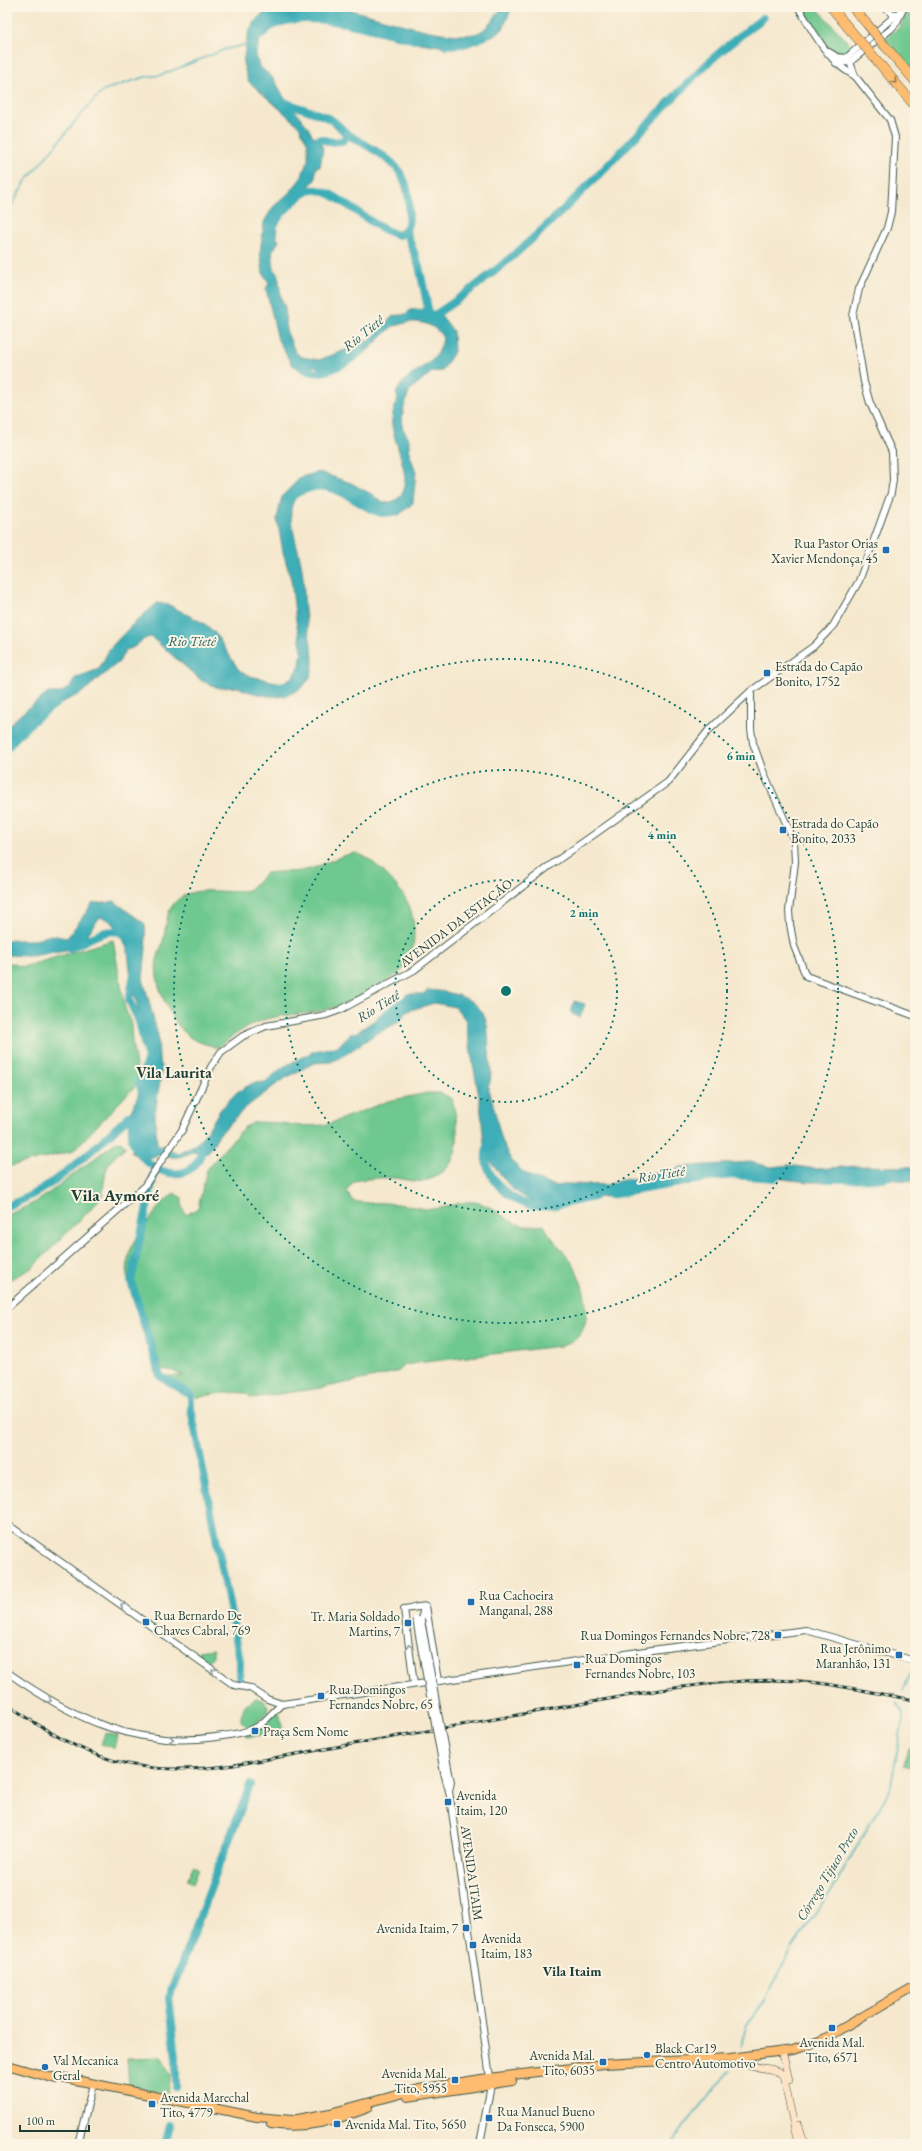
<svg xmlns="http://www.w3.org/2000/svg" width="922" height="2151" font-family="'EB Garamond',serif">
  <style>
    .green { fill: #6ec88f; stroke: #468262 }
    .water { fill: #3daeb7; stroke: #2e7676 }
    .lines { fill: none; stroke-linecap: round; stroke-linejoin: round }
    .stream { stroke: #3daeb7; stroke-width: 1.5 }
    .river { stroke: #3daeb7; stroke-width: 8 }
    .tertiary-casing { stroke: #3f574b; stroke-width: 8 }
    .secondary-casing { stroke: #3f574b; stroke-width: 8 }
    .primary-casing { stroke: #3f574b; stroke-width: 10 }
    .motorway-casing { stroke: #3f574b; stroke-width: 10 }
    .tertiary { stroke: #fff; stroke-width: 6 }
    .secondary { stroke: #fee4c6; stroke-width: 7 }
    .primary { stroke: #fdbc70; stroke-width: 8 }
    .motorway { stroke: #fdbc70; stroke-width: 9 }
    .rail-casing { stroke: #1f3d34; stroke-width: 3 }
    .rail { stroke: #fcf5e5; stroke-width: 1.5; stroke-dasharray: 4.5; stroke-linecap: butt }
    .tertiary-bridge-casing { stroke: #3f574b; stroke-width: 8; stroke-linecap: butt }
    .motorway-bridge-casing { stroke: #3f574b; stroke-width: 10; stroke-linecap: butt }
    .tertiary-bridge { stroke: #fff; stroke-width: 6 }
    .motorway-bridge { stroke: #fdbc70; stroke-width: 9 }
    .oneway { stroke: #83764f }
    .oneway2 { stroke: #8f9e9a }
    .ring { fill: none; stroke: #0f766e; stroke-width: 2; stroke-dasharray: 2 4 }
    .poi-dot { fill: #1f6fb2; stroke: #fcf5e5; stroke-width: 1.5 }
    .labels { text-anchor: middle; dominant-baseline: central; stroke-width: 4; stroke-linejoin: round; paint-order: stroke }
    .poi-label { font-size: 13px; fill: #1f3d34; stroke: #fcf5e5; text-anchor: start }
    .street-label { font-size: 13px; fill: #1f3d34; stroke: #fcf5e5 }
    .water-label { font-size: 14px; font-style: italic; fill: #285f5b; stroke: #fcf5e5 }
    .neighbourhood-label { font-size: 14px; font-weight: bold; fill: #1f3d34; stroke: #fcf5e5 }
    .quarter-label { font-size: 15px; font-weight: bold; fill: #1f3d34; stroke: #fcf5e5 }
    .district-label { font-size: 17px; font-weight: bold; fill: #1f3d34; stroke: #fcf5e5 }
    .centre { fill: #0f766e; stroke: #fcf5e5; stroke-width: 2 }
    .ring-label { font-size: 12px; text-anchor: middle; font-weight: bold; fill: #0f766e; stroke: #fcf5e5; stroke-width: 4; stroke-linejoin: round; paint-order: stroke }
  </style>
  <rect width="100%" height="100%" fill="#fcf5e5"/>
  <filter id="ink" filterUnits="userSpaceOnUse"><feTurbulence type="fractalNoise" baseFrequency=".025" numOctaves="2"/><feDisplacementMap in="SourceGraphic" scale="8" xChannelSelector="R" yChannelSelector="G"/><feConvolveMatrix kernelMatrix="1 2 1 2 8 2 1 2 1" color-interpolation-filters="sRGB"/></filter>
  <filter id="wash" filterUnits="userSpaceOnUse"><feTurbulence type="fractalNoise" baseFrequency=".012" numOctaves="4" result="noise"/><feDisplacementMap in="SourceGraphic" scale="16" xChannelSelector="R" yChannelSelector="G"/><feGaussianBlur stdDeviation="0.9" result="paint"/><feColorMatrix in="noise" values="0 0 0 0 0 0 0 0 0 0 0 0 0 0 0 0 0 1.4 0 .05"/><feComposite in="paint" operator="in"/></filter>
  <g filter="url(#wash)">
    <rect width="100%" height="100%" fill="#f5e8ce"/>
    <g class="green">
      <path d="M801 7H816L854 49C844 55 840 56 830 50Z"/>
      <polygon points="908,11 915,14 915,74 885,38 900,27"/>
      <path d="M356 853C374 858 401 888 409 905 416 923 417 955 403 969 396 977 384 982 375 987 357 997 341 1007 320 1011 301 1015 282 1014 263 1020 246 1026 231 1037 217 1048 209 1044 198 1043 191 1038 172 1025 152 982 157 960 159 952 163 944 164 936 167 919 167 904 185 895 205 885 239 897 251 888 256 885 261 877 266 873 279 871 293 873 306 870 324 866 338 855 356 853Z"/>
      <polygon points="113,940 125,1008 131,1024 132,1043 139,1082 73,1151 7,1167 7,962 23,967"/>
      <path d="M427 1093H441L452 1099C460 1130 464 1172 424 1181 415 1183 403 1178 393 1178 380 1177 367 1179 354 1181L346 1192 354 1202C368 1203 383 1202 397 1204 411 1206 426 1211 440 1208 454 1206 465 1199 479 1203 507 1212 507 1231 544 1225 551 1240 564 1250 573 1264 587 1289 599 1339 560 1346L417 1363 405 1365 399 1371 375 1377 321 1388 251 1398 246 1393C229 1392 214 1393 198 1398L160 1376H184L173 1371 154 1368 153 1355 139 1302 130 1287 127 1273 128 1260 131 1247 138 1236 161 1204 174 1193 182 1198V1207L186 1215 198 1208 207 1169 243 1128 255 1122 282 1123 300 1126 326 1125 388 1101Z"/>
      <polygon points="121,1141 126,1146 110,1162 106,1171 102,1196 91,1209 32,1268 7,1281 7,1215 38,1201 116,1142"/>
      <polygon points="213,1649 213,1656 208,1662 199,1656 198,1651"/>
      <path d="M256 1698 264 1701 268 1706 267 1712 255 1725 247 1727 241 1721C241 1709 245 1704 256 1698Z"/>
      <polygon points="277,1711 279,1711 283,1732 247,1737 247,1735 263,1726"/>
      <polygon points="105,1733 117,1736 114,1748 101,1744"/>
      <polygon points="908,1748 915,1750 914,1768 904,1765"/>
      <polygon points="193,1866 199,1868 193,1883 187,1880"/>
      <polygon points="161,2057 171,2075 168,2093 129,2086 127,2058"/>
    </g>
    <g class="water">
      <path d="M288 7C305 7 324 4 340 7 374 15 442 40 474 34 486 32 496 16 502 7H512L503 29 492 36 445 47 409 41 400 34 380 31 355 22 290 16 273 25 260 40 256 53 257 60 260 67 274 79 284 97 308 127 312 135 319 139 323 149 320 167H316L315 180 302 194 283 207 277 227 276 236 279 241 272 252 274 268 278 274 281 298 285 307 286 330 295 352 302 357 319 360 356 346 360 337 368 342 393 316 406 314 410 310 425 309 437 313 445 320 453 331 454 352 442 371 432 372 410 390 403 410 402 427 409 439V452L416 472 413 503 399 515C373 513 328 474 303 489 298 492 292 503 291 509 290 527 298 546 301 563 305 581 303 600 306 618 310 650 328 682 284 696 275 699 245 692 238 687L219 688 202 681 151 637C140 638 137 649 125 650L119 662 80 694 33 716 7 750V727L21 714 48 693H60L70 687 75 678 99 669 110 648 132 625 157 603 169 605 205 624 215 633 239 670 250 676 281 683 293 677 300 665 302 650 296 621 291 580 283 552 277 519 282 496 301 477 319 472 351 483 373 495 383 503C425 501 394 447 392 425 391 416 395 407 398 398L396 394C401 376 428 368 438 353 440 348 442 343 443 338 437 326 423 321 409 322 404 323 399 326 393 326L365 353 344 363 338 370 325 372 315 366 306 370 292 365 278 340 266 289 269 283 263 273 260 253 264 222 273 207 290 192 301 178 308 160V144L299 126 248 81 243 63 248 34 253 23 262 14Z"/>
      <path d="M114 901 145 924 146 949 143 979 158 1035 159 1059 162 1067 155 1114 157 1144 178 1153 196 1144 207 1131 220 1110 237 1092 253 1083 265 1082 283 1067 314 1051 338 1046 350 1034 357 1032 393 1008 407 994H423L427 990C447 991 477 996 485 1018 489 1029 488 1040 489 1052 490 1064 493 1076 488 1088 502 1123 496 1165 539 1180 548 1184 556 1188 566 1184L606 1185 626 1179H637L648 1174 673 1172 679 1167 750 1162 771 1167 789 1165 816 1169 857 1166 915 1167V1181L842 1177 821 1182H808L756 1176 697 1175 633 1189 610 1196 555 1204H537L524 1197 511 1188 485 1154 480 1102 465 1019 455 1007 434 1003 408 1011 397 1023 374 1035 342 1057 331 1062 314 1063 282 1080 244 1109 218 1136 208 1152 201 1155 194 1151C183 1157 174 1160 162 1154 150 1157 140 1163 131 1151L137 1149C137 1138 134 1131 128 1122L130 1113 138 1096 139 1082 146 1069 148 1050 131 979 128 951 121 934 109 920 100 917 82 942 72 949 31 956 7 955V940H35L51 935 67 938 93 903H104Z"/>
      <polygon points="574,1001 585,1004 580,1018 571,1013"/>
    </g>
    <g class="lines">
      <g class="stream">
        <polyline points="7,214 25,182 89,105 104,90 145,77 161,75 226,49 245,45"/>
        <polyline points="903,1690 912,1671 915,1669"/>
        <polyline points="741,2047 746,2026 765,2000 793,1947 834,1886 885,1798 891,1785 903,1719 903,1713 897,1703"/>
        <polyline points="672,2144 686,2124 730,2070"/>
      </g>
      <g class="river">
        <path d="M262 35C287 0 381 32 415 40"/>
        <polyline points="446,45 464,44 485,36"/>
        <polyline points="319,139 332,142 342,141 348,135"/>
        <path d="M275 223C280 214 286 209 293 202 298 198 305 192 311 190 333 185 372 231 400 235 410 228 409 219 409 208 410 164 381 155 349 135 342 131 338 123 330 119 316 112 299 108 284 102L280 99"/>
        <path d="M406 231 419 266 430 318C536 251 620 149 709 62 726 46 745 32 763 18"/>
        <path d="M298 364C301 367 305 370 309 371 323 377 347 363 358 354"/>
        <path d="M293 496C296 492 302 491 307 489 337 478 357 507 382 513 386 513 391 512 395 512"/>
        <path d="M7 748C22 729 37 716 57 703"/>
        <path d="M70 948C87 942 110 922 127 936"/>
        <polyline points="134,974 129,1000 139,1021 148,1059 139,1082 142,1092"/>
        <polyline points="381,1018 402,1002"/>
        <path d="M132 1118C132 1125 131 1136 133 1142 141 1164 174 1185 194 1166 200 1160 202 1151 204 1144"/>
        <path d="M487 1145C487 1150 485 1156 486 1161 490 1181 509 1200 530 1205 547 1210 577 1200 594 1197"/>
        <polyline points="155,1170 131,1281 160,1376 191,1395 191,1409 240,1660 240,1681"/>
        <polyline points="826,1179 884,1178"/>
        <polyline points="610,1195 713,1177 733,1175 774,1178"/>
        <path d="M7 1206C51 1191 95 1148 129 1116"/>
        <polyline points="176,2087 176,2057 169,1997 250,1785"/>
        <polyline points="165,2144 170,2125"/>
      </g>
    </g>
  </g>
  <g filter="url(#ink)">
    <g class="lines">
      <defs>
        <g id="tertiary">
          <path d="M798 7C814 32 827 62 855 76"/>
          <polyline points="885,7 897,19"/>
          <polyline points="829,52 837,57 846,58"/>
          <polyline points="846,58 850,62 855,76 890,120 895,137 891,212 887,228 859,289 853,316 864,382 870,403 892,452 893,480 891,493 859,581 833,626 814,646 751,691 751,729 753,743 763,771 794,841 795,862 789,911 790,924 794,946 806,976 915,1016"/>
          <polyline points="846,58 904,8"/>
          <polyline points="836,63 850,62 891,29 897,22 904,7"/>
          <polyline points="7,1308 143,1188 182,1130 211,1067 221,1052 243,1036 266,1026 326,1015 340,1010 414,970 548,867 668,782 708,731 751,691"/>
          <polyline points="7,1524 234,1685 250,1688 267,1699 282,1704 659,1649 806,1630 915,1661"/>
          <polyline points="421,1620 424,1607"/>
          <path d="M7 1672C72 1718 135 1749 216 1737 229 1735 243 1734 255 1728 265 1723 273 1711 282 1704"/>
          <polyline points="414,1684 404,1609 426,1606 438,1681"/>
          <polyline points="444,1773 449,1791"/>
          <polyline points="449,1773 451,1782 449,1791 491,2084 480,2144"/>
          <polyline points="78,2144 92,2088"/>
        </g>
        <g id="secondary">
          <polyline points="782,2051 789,2080"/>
          <path d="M745 2062C757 2071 771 2065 783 2075L798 2144"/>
          <polyline points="799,2125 804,2144"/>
        </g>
        <g id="primary">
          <polyline points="7,2065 56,2079"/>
          <polyline points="53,2077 61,2077 257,2117 292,2120 330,2113 419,2089 481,2079 604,2064 730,2058 793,2050 822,2040 915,1986"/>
          <polyline points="408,2097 512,2081"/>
          <path d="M271 2124C306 2130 336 2120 368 2108"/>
        </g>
        <g id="motorway">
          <polyline points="831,7 851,31"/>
          <polyline points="852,7 867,24"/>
          <polyline points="885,46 915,81"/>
          <polyline points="873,56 915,106"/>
        </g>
      </defs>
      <use href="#tertiary" class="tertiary-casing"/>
      <use href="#secondary" class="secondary-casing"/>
      <use href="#primary" class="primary-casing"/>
      <use href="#motorway" class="motorway-casing"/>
      <use href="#tertiary" class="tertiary"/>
      <use href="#secondary" class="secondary"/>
      <use href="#primary" class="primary"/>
      <use href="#motorway" class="motorway"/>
      <defs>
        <path id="rail" d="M7 1704C85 1759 137 1779 234 1765L654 1691C702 1684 751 1678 800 1681 839 1684 877 1694 915 1700"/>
      </defs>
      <use href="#rail" class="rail-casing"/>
      <use href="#rail" class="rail"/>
      <defs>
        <g id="tertiary-bridge">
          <polyline points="416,1619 444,1773"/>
          <polyline points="421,1620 449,1773"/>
        </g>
        <g id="motorway-bridge">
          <polyline points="867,24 885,46"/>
          <polyline points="851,31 873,56"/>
        </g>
      </defs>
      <use href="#tertiary-bridge" class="tertiary-bridge-casing"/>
      <use href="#motorway-bridge" class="motorway-bridge-casing"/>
      <use href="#tertiary-bridge" class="tertiary-bridge"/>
      <use href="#motorway-bridge" class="motorway-bridge"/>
    </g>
    <defs><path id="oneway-chevron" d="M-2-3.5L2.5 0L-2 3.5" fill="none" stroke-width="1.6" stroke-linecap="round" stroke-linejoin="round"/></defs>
    <use class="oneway" href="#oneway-chevron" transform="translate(894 81) rotate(50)"/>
    <g class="oneway2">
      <use href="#oneway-chevron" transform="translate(123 1606) rotate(-144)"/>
      <use href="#oneway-chevron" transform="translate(409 1647) rotate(-98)"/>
      <use href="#oneway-chevron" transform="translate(214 1671) rotate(-144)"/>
      <use href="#oneway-chevron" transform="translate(49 1700) rotate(30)"/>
      <use href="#oneway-chevron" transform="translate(171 1739) rotate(3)"/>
    </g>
  </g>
  <g class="ring">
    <circle cx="506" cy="991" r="111"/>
    <circle cx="506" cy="991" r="221"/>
    <circle cx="506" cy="991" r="332"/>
  </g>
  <g class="poi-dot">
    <rect x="882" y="546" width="8" height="8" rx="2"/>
    <rect x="763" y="669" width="8" height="8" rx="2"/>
    <rect x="779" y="826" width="8" height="8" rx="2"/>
    <rect x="467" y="1598" width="8" height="8" rx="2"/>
    <rect x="142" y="1618" width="8" height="8" rx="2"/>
    <rect x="404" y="1619" width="8" height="8" rx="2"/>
    <rect x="774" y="1631" width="8" height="8" rx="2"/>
    <rect x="895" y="1651" width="8" height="8" rx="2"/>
    <rect x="573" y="1661" width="8" height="8" rx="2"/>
    <rect x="317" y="1692" width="8" height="8" rx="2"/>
    <rect x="251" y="1727" width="8" height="8" rx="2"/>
    <rect x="444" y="1798" width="8" height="8" rx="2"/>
    <rect x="462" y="1924" width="8" height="8" rx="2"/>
    <rect x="469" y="1941" width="8" height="8" rx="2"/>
    <rect x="828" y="2024" width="8" height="8" rx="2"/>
    <circle cx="647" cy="2055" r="4"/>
    <rect x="599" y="2058" width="8" height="8" rx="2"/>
    <circle cx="45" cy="2067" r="4"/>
    <rect x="451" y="2076" width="8" height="8" rx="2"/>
    <rect x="148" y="2100" width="8" height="8" rx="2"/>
    <rect x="485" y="2114" width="8" height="8" rx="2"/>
    <rect x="333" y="2120" width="8" height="8" rx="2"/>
  </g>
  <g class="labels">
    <g class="poi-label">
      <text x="878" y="543" text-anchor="end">Rua Pastor Orias<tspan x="878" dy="15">Xavier Mendonça, 45</tspan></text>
      <text x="775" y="666">Estrada do Capão<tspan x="775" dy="15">Bonito, 1752</tspan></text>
      <text x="791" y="823">Estrada do Capão<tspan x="791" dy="15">Bonito, 2033</tspan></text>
      <text x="479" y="1595">Rua Cachoeira<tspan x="479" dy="15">Manganal, 288</tspan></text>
      <text x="154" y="1615">Rua Bernardo De<tspan x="154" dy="15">Chaves Cabral, 769</tspan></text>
      <text x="400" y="1616" text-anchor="end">Tr. Maria Soldado<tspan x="400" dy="15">Martins, 7</tspan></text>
      <text x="770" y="1635" text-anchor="end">Rua Domingos Fernandes Nobre, 728</text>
      <text x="891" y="1648" text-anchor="end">Rua Jerônimo<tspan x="891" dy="15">Maranhão, 131</tspan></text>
      <text x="585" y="1658">Rua Domingos<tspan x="585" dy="15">Fernandes Nobre, 103</tspan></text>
      <text x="329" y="1689">Rua Domingos<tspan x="329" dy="15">Fernandes Nobre, 65</tspan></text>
      <text x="263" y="1731">Praça Sem Nome</text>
      <text x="456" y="1795">Avenida<tspan x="456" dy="15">Itaim, 120</tspan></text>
      <text x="458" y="1928" text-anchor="end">Avenida Itaim, 7</text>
      <text x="481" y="1938">Avenida<tspan x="481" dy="15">Itaim, 183</tspan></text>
      <text x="832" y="2042" text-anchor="middle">Avenida Mal.<tspan x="832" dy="15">Tito, 6571</tspan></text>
      <text x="655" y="2048">Black Car19<tspan x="655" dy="15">Centro Automotivo</tspan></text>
      <text x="595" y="2055" text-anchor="end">Avenida Mal.<tspan x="595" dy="15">Tito, 6035</tspan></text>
      <text x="53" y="2060">Val Mecanica<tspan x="53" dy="15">Geral</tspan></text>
      <text x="447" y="2073" text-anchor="end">Avenida Mal.<tspan x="447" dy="15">Tito, 5955</tspan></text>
      <text x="160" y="2097">Avenida Marechal<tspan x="160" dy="15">Tito, 4779</tspan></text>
      <text x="497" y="2111">Rua Manuel Bueno<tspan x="497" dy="15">Da Fonseca, 5900</tspan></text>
      <text x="345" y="2124">Avenida Mal. Tito, 5650</text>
    </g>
    <g class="street-label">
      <text transform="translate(456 923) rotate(-37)">AVENIDA DA ESTAÇÃO</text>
      <text transform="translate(472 1873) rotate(82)">AVENIDA ITAIM</text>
    </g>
    <g class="water-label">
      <text transform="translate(363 333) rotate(-39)">Rio Tietê</text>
      <text x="192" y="641">Rio Tietê</text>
      <text transform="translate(378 1006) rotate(-32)">Rio Tietê</text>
      <text transform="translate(661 1174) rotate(-9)">Rio Tietê</text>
      <text transform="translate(827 1874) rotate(-59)">Córrego Tijuco Preto</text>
    </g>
    <g class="neighbourhood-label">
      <text x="572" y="1971">Vila Itaim</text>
    </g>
    <g class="quarter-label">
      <text x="174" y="1072">Vila Laurita</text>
    </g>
    <g class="district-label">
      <text x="115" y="1195">Vila Aymoré</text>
    </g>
  </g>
  <circle cx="506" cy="991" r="6" class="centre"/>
  <g class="ring-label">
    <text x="741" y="760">6 min</text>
    <text x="662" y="839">4 min</text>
    <text x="584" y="917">2 min</text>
  </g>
  <rect width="922" height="2151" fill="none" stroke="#fcf5e5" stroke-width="24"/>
  <path d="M20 2125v6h69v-6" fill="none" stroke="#1f3d34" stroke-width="2"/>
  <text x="26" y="2125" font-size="12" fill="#1f3d34" stroke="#fcf5e5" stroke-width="3" paint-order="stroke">100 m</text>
</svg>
